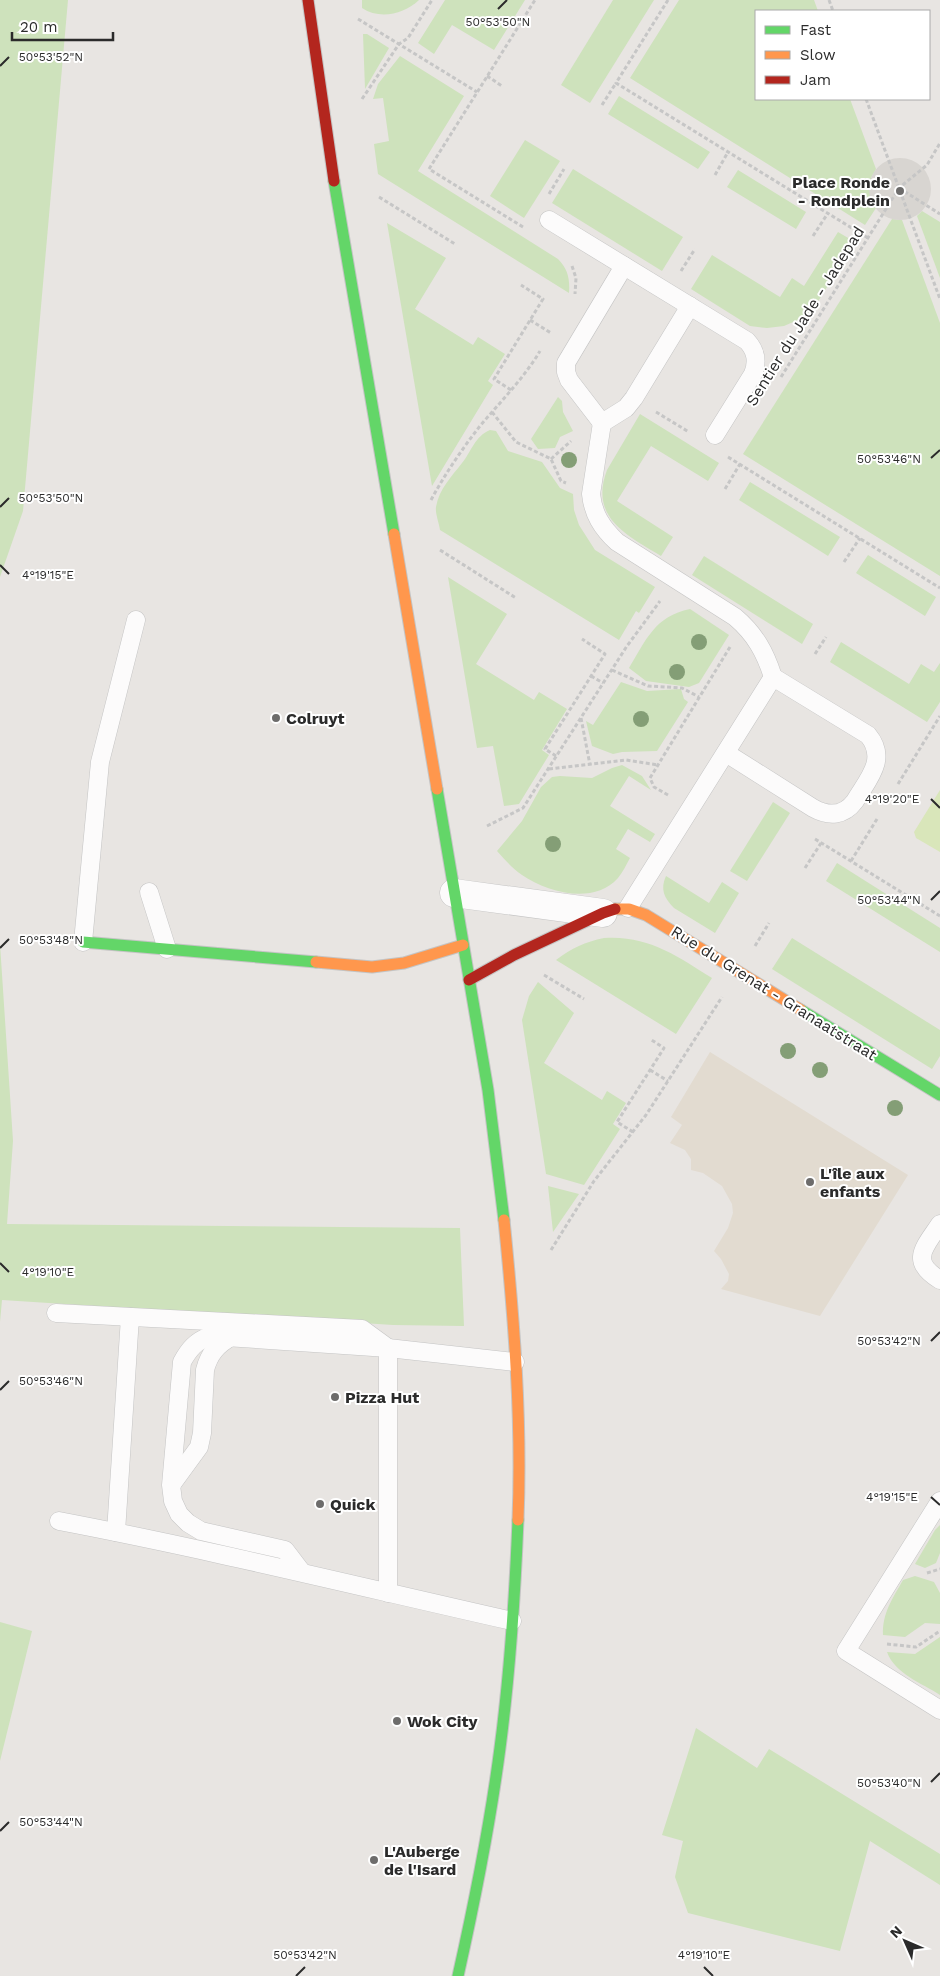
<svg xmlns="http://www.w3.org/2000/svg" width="940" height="1976" font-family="'Work Sans',sans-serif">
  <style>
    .education { fill: #e2dbd0 }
    .green { fill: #cee2bc }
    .pitch { fill: #d9e6ba }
    .plaza { fill: #d8d5d1 }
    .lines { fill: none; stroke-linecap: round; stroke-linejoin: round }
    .lane-casing { stroke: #c4c4c4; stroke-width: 19 }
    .street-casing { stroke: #c4c4c4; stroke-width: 29 }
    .fast-casing { stroke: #c4c4c4; stroke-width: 13 }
    .slow-casing { stroke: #c4c4c4; stroke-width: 13 }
    .jam-casing { stroke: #c4c4c4; stroke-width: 13 }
    .path { stroke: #c6c6c6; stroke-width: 3; stroke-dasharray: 4 2.5; stroke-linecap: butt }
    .lane { stroke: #fcfbfb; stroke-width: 18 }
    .street { stroke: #fcfbfb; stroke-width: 28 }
    .fast { stroke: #63d668; stroke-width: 11 }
    .slow { stroke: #ff974d; stroke-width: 11 }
    .jam { stroke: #b3261e; stroke-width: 11 }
    .tree { fill: #849e76 }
    .ticks { fill: none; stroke: #2b2b2b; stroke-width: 2 }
    .poi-dot { fill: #6d6c6b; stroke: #fff; stroke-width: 2 }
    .labels { text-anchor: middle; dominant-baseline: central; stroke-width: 4; stroke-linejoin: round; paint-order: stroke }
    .poi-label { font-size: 16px; font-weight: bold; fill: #2b2b2b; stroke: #fff; text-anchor: start }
    .street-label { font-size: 16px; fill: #2b2b2b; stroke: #fff }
    .ticks-label { font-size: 12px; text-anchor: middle; fill: #2b2b2b; stroke: #fff; stroke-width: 4; stroke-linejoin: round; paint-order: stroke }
  </style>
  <rect width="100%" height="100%" fill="#e8e5e2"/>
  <polygon class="education" points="710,1052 908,1175 820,1316 721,1289 728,1281 729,1274 721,1259 714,1251 728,1228 733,1213 732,1204 722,1186 703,1173 691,1170 691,1159 685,1150 670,1143 682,1125 671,1117"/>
  <g class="green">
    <polygon points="0,0 68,0 23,511 0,577"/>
    <path d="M362 0H419C404 14 380 20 362 8Z"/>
    <polygon points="445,0 525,0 494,50 452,25 434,54 418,43"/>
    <polygon points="613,0 654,0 590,103 561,85"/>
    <polygon points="679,0 814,0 818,11 756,11 756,99 850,99 876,169 871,178 876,208 865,225 630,78"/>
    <polygon points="363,34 367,34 389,48 365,89"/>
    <path d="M400 56 464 96 418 171 558 259C568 269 570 279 569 293L378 174 374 144 389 141 383 98 373 99 378 84Z"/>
    <polygon points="619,96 710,152 698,169 608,114"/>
    <polygon points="525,140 560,161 524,218 490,196"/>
    <polygon points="573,169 683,237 662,271 552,203"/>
    <polygon points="738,170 806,212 796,229 727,187"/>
    <polygon points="922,211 940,222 940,278 917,216"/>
    <polygon points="892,219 902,220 940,323 940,576 743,454"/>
    <polygon points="387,223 446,258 415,309 473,345 478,337 505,354 488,381 493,385 432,486"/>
    <polygon points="838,232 855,242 814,308 800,319 784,326 767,328 750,326 691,289 712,255 780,297 792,278 804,286"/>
    <polygon points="558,397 562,401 563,412 573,431 560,437 555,448 538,449 531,439"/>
    <path d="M640 414 719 463 708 481 651 446 617 501 673 537 661 556C627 535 589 518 607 470Z"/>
    <path d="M490 430 496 431 508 451 542 462 560 488 573 494 574 510 579 525 595 550 655 587 639 613 636 611 619 640 440 530C439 523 435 513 436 507 439 489 452 476 462 463 471 452 475 436 490 430Z"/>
    <polygon points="750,482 840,537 828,556 739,500"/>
    <polygon points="868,555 936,597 925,616 856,573"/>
    <polygon points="704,556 813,624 802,644 692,575"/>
    <polygon points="448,577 507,614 476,664 534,700 539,692 567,709 542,750 549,755 519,804 504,806 493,746 477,748"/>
    <path d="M690 609 729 635 699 683 689 687 646 681 629 668C646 640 655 616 690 609Z"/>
    <polygon points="841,642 909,684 921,664 934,672 940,663 940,702 927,722 830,662"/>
    <polygon points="621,682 647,691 681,689 684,699 688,702 657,751 622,752 613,754 592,746 586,721 593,725"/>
    <path d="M622 765 642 776 651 790 629 776 610 806 655 834 650 842 628 829 616 849 630 858C626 865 623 872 618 878 594 905 548 893 522 875 512 868 505 860 497 851L522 821 541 787 552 777 560 776 592 778 612 768Z"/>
    <polygon points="773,802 790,813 747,881 730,871"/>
    <polygon points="837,863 940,928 940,952 826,881"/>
    <path d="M666 876 709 903 722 882 739 893 715 933 674 908C664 898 660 889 666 876Z"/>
    <path d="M604 938C648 935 677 956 712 978L676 1034 556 960C572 948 585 942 604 938Z"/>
    <polygon points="792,938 940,1030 940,1056 932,1069 772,969"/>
    <polygon points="0,944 13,1141 7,1224 460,1228 464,1326 393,1325 2,1300 0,1322"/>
    <polygon points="538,982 574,1013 544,1063 602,1100 607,1091 626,1103 613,1124 620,1129 584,1185 546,1174 522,1020 529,996"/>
    <polygon points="548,1186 579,1194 553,1232"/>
    <polygon points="940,1525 940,1553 936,1563 925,1568 915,1564 935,1530"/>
    <path d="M915 1576 934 1582 940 1593V1624L925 1623 905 1637 883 1635C882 1613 893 1598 903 1580Z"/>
    <polygon points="0,1622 32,1631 0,1761"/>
    <path d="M940 1637V1695C922 1683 895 1674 887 1652L915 1654Z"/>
    <polygon points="696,1728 757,1768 769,1749 940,1854 940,1885 870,1841 840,1951 688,1913 675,1877 683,1841 662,1835"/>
  </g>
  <polygon class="pitch" points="940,790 940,852 916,838 914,832"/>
  <circle class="plaza" cx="900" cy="189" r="31"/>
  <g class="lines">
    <defs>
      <g id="lane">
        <path d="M549 220 747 341C756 351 758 361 753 374L715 435"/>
        <polyline points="624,266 566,363 566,372 569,380 602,423 626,408 634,398 690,306"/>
        <path d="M602 423 591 494C593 514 602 528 617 542L735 617C755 634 765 652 773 677L628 908"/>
        <path d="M726 753 813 808C829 817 844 816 855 801 868 779 888 759 868 735L773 677"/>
        <polyline points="149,892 167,949"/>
        <polyline points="83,942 100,762 136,620"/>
        <path d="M940 1224C924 1248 909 1261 940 1280"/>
        <polyline points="56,1313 362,1329 388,1348 388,1593"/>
        <path d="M172 1484 199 1447 202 1433 205 1370C209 1354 217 1345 231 1337"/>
        <polyline points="940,1501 846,1651 940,1710"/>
        <path d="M59 1521C211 1550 361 1587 512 1621"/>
        <polyline points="116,1532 130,1317"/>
        <path d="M301 1571 285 1550 201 1531 188 1523 179 1514 173 1501 171 1485 182 1362C189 1349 196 1341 210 1336L388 1348 515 1362"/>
      </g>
      <polyline id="street" points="454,893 603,913"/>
      <g id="fast">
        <polyline points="334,181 394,534"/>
        <polyline points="437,789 488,1090 504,1220"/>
        <polyline points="83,942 316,962"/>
        <polyline points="801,1010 940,1095"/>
        <path d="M458 1976C475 1900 490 1825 500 1748 510 1672 515 1596 518 1520"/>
      </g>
      <g id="slow">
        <polyline points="394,534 437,789"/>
        <polyline points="615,909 629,909 646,915 801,1010"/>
        <polyline points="316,962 372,967 404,963 463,945"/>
        <path d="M504 1220C514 1319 522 1420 518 1520"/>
      </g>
      <g id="jam">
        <polyline points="308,0 334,181"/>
        <polyline points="469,980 514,955 603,913 615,909"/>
      </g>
    </defs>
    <use href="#lane" class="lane-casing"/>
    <use href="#street" class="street-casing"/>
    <use href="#fast" class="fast-casing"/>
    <use href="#slow" class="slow-casing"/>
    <use href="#jam" class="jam-casing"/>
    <g class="path">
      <polyline points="668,0 616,83 868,238"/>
      <polyline points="829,0 833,11"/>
      <polyline points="358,19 477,92"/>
      <polyline points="487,76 502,86"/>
      <polyline points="362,99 399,44 408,38 432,0"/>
      <polyline points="866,99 940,299"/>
      <polyline points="602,105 616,83"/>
      <polyline points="715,175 728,152"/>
      <polyline points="899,188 940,214"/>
      <polyline points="549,194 564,169"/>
      <polyline points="379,197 455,244"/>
      <polyline points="523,227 429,169 535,0"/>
      <polyline points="813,236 828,213"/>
      <polyline points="572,266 576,278 575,294"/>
      <polyline points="681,271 695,249"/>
      <polyline points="530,320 551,333"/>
      <polyline points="781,377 899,188 927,165 940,143"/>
      <polyline points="511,390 494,379 543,299 521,285"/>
      <polyline points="492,412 516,442 551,459 561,481 566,483"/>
      <polyline points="656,412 689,432"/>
      <polyline points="728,457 940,588"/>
      <polyline points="551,459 571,441"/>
      <polyline points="725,489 740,464"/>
      <path d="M431 500C445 474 462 449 480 426 501 401 524 378 540 351"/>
      <polyline points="440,550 516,598"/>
      <polyline points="844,562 860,538"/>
      <polyline points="815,654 826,637"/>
      <polyline points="612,670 648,686 682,688 699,697"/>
      <polyline points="591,676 603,683"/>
      <polyline points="581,718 590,765"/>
      <polyline points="556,756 545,749 605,654 582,639"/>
      <polyline points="549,769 626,760 658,765"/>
      <polyline points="898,784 940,716"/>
      <polyline points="668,795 654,787 650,778 730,647"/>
      <polyline points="487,826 523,808 627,646 660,601"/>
      <polyline points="815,839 940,916"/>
      <polyline points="851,861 877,819"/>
      <polyline points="805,868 821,843"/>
      <polyline points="755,946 769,923"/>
      <polyline points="544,975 584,999"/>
      <polyline points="650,1070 668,1081"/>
      <polyline points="633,1132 617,1122 664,1048 650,1039"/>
      <polyline points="551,1250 594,1181 646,1115 722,997"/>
      <polyline points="927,1573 940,1569"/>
      <polyline points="887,1644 916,1647 940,1631"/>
    </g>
    <use href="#lane" class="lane"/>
    <use href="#street" class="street"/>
    <use href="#fast" class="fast"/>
    <use href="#slow" class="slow"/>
    <use href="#jam" class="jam"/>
  </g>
  <g class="tree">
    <circle cx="569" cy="460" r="8"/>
    <circle cx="699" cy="642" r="8"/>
    <circle cx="677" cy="672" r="8"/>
    <circle cx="641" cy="719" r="8"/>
    <circle cx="553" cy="844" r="8"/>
    <circle cx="788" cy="1051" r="8"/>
    <circle cx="820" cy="1070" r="8"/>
    <circle cx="895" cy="1108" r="8"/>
  </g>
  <path class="ticks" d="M498 9 507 0M0 66 9 57M931 458 940 450M0 507 9 498M0 565 9 574M931 799 940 808M931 900 940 891M0 948 9 939M0 1263 9 1272M931 1341 940 1332M0 1390 9 1381M931 1497 940 1505M931 1782 940 1773M0 1831 9 1822M704 1967 713 1976M296 1976 305 1967"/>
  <g class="poi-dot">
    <circle cx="900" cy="191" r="5"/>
    <circle cx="276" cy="718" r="5"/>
    <circle cx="810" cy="1182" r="5"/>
    <circle cx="335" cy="1397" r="5"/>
    <circle cx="320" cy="1504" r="5"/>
    <circle cx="397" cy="1721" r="5"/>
    <circle cx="374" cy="1860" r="5"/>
  </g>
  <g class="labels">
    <g class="poi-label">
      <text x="890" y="182" text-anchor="end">Place Ronde<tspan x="890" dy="18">- Rondplein</tspan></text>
      <text x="286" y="718">Colruyt</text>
      <text x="820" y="1173">L'île aux<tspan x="820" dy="18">enfants</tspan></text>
      <text x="345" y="1397">Pizza Hut</text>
      <text x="330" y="1504">Quick</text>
      <text x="407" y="1721">Wok City</text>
      <text x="384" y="1851">L'Auberge<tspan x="384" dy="18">de l'Isard</tspan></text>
    </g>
    <g class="street-label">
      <text transform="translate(805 316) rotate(-58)">Sentier du Jade - Jadepad</text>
      <text transform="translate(774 993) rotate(32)">Rue du Grenat - Granaatstraat</text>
    </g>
  </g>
  <g class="ticks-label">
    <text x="498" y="26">50°53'50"N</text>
    <text x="51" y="61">50°53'52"N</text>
    <text x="889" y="463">50°53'46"N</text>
    <text x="51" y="502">50°53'50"N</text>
    <text x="48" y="579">4°19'15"E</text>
    <text x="892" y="803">4°19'20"E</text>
    <text x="889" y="904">50°53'44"N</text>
    <text x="51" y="944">50°53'48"N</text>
    <text x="48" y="1276">4°19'10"E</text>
    <text x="889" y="1345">50°53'42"N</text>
    <text x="51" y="1385">50°53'46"N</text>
    <text x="892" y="1501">4°19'15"E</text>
    <text x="889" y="1787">50°53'40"N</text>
    <text x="51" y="1826">50°53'44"N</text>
    <text x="305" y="1959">50°53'42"N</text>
    <text x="704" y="1959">4°19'10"E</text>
  </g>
  <rect x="755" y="10" width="175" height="90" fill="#ffffff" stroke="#aaaaaa"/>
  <rect x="765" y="26" width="25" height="8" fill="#63d668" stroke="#aaaaaa"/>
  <text x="800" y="35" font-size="15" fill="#2b2b2b">Fast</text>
  <rect x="765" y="51" width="25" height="8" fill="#ff974d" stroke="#aaaaaa"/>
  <text x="800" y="60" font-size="15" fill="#2b2b2b">Slow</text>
  <rect x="765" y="76" width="25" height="8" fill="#b3261e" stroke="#aaaaaa"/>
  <text x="800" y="85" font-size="15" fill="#2b2b2b">Jam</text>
  <g transform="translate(905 1941) rotate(315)" stroke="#ffffff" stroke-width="4" paint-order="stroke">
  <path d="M0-4L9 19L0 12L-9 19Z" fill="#2b2b2b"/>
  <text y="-8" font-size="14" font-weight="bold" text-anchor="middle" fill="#2b2b2b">N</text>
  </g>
  <path d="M12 32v8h101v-8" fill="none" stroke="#2b2b2b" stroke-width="2.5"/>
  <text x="20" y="32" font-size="15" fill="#2b2b2b" stroke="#ffffff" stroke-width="4" paint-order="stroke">20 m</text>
</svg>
